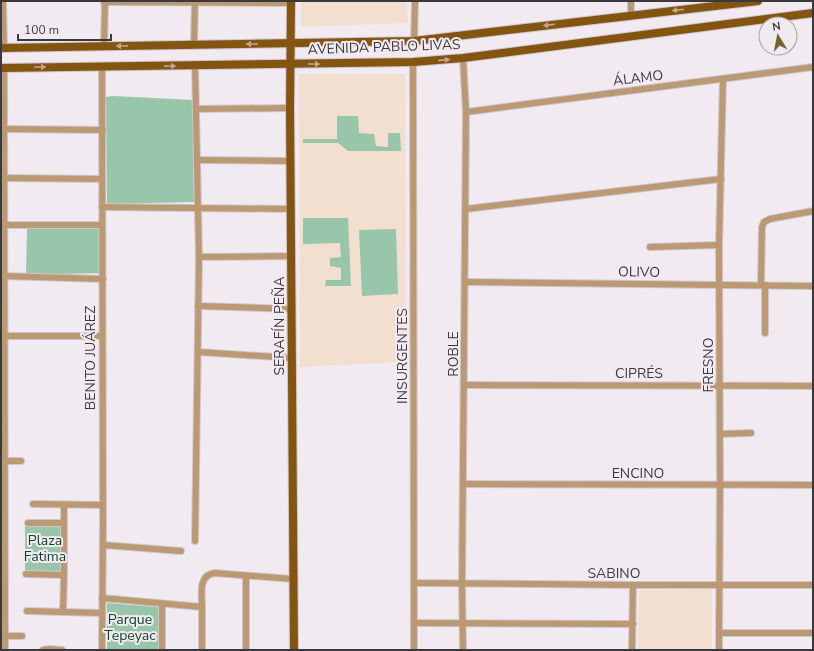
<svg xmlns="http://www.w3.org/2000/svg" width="814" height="651" font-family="'Nunito Sans',sans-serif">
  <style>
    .education { fill: #f2dfcf }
    .green { fill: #97c6ab }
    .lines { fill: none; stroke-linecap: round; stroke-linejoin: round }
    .minor-casing { stroke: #cec7cd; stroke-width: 8 }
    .major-casing { stroke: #cec7cd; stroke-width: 10 }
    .minor { stroke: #bb9973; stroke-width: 6 }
    .major { stroke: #845510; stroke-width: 8 }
    .oneway { fill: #c0a78c }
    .labels { text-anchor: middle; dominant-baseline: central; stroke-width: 4; stroke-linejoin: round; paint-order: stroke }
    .street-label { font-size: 14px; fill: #3c393c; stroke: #f2eaf1 }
    .park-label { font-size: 14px; fill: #0f452c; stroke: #f2eaf1 }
  </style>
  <rect width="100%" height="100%" fill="#f2eaf1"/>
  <g class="education">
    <polygon points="301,1 407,1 408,23 301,27"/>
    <polygon points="299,74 405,74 406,362 300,367"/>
    <polygon points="712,589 712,650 638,650 639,590"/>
  </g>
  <g class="green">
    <polygon points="113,96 193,100 194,202 107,204 106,97"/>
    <polygon points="337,116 358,116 359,133 374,134 376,146 388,147 388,133 400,133 401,151 348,151 338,143 303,143 303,139 337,139"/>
    <polygon points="303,218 348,218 351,286 325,286 326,280 341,280 341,268 330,266 330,258 341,257 340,243 303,244"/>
    <polygon points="99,228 101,273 26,275 27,229"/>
    <polygon points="396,229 398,294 362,296 359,230"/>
    <polygon points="25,524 65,524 64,573 25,572"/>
    <polygon points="107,603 159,607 158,650 107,650"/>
  </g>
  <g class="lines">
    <defs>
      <g id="minor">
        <polyline points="3,1 4,48"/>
        <polyline points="631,1 631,15"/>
        <polyline points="104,2 291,3"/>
        <polyline points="414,41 415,1"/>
        <polyline points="194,45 195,1"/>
        <polyline points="104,47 105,1"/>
        <polyline points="413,62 414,650"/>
        <polyline points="195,65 199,257 195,541"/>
        <polyline points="4,68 5,650"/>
        <polyline points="196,109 290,108"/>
        <polyline points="466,112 813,67"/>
        <polyline points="5,129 103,130"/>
        <polyline points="198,160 291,161"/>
        <polyline points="4,178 102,179"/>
        <polyline points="102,207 291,209"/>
        <polyline points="466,209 721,179"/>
        <polyline points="5,225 102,225"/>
        <polyline points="650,247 719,245"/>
        <polyline points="199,257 292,256"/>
        <polyline points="3,276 103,279"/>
        <polyline points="465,282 813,286"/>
        <polyline points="761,285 762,227 764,222 770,219 813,211"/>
        <polyline points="198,306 292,309"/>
        <polyline points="765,333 765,285"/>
        <polyline points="4,336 102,336"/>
        <polyline points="198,352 292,358"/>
        <polyline points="464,385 813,386"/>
        <polyline points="720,434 751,433"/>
        <polyline points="1,461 21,461"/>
        <polyline points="463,484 813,485"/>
        <polyline points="33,504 103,505"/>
        <polyline points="28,523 64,523"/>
        <polyline points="103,545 181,551"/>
        <polyline points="26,574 64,575"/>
        <polyline points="415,583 633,585 813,585"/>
        <path d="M102 598 202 607C202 593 198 575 215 573L292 579"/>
        <polyline points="162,604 162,650"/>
        <polyline points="27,611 102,613"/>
        <polyline points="63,612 64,575 64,505"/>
        <polyline points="415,623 633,624"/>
        <polyline points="719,633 813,633"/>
        <polyline points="1,636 22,636"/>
        <polyline points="43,650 49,649 62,650"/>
        <polyline points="102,650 103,525 102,67"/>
        <polyline points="202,650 202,607"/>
        <polyline points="246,650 246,576"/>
        <polyline points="463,650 462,584 466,112 463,58"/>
        <polyline points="632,650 633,585"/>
        <polyline points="719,650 720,485 719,245 723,79"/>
      </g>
      <g id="major">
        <polyline points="291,1 290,108 294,650"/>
        <polyline points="1,48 414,41 758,1"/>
        <polyline points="1,68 413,62 463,58 813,13"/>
      </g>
    </defs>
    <use href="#minor" class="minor-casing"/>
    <use href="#major" class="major-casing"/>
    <use href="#minor" class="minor"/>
    <use href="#major" class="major"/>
  </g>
  <defs><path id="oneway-solid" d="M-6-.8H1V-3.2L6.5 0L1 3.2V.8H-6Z"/></defs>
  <g class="oneway">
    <use href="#oneway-solid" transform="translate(678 10) rotate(174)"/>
    <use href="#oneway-solid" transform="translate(549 25) rotate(173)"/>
    <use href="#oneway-solid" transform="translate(252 44) rotate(180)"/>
    <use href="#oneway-solid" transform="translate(122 46) rotate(179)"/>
    <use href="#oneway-solid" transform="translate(444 60) rotate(-5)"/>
    <use href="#oneway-solid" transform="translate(314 64)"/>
    <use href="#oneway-solid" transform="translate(170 66) rotate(-1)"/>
    <use href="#oneway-solid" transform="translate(40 67)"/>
  </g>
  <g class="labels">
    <g class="street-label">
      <text transform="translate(384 47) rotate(-2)">AVENIDA PABLO LIVAS</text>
      <text transform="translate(638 78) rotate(-7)">ÁLAMO</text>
      <text transform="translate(639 272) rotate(1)">OLIVO</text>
      <text transform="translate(279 326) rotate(-90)">SERAFÍN PEÑA</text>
      <text transform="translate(453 354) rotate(-90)">ROBLE</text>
      <text transform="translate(402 356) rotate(-90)">INSURGENTES</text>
      <text transform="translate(90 358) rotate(-90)">BENITO JUÁREZ</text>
      <text transform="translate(708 365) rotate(-90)">FRESNO</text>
      <text x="639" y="373">CIPRÉS</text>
      <text x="638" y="473">ENCINO</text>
      <text x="614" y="573">SABINO</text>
    </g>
    <g class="park-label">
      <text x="45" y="540">Plaza<tspan x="45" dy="16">Fatima</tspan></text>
      <text x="130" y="619">Parque<tspan x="130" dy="16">Tepeyac</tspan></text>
    </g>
  </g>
  <rect width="814" height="651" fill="none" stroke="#3c393c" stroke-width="4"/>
  <g transform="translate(778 36) rotate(350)"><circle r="19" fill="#f2eaf1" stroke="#a9a3a9"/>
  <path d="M0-3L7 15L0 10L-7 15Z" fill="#746633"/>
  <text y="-6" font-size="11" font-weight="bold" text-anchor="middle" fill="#3c393c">N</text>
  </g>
  <path d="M18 34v6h93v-6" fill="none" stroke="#3c393c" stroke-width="2"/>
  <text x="24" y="34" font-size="12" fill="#3c393c" stroke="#f2eaf1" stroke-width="3" paint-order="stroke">100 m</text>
</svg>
